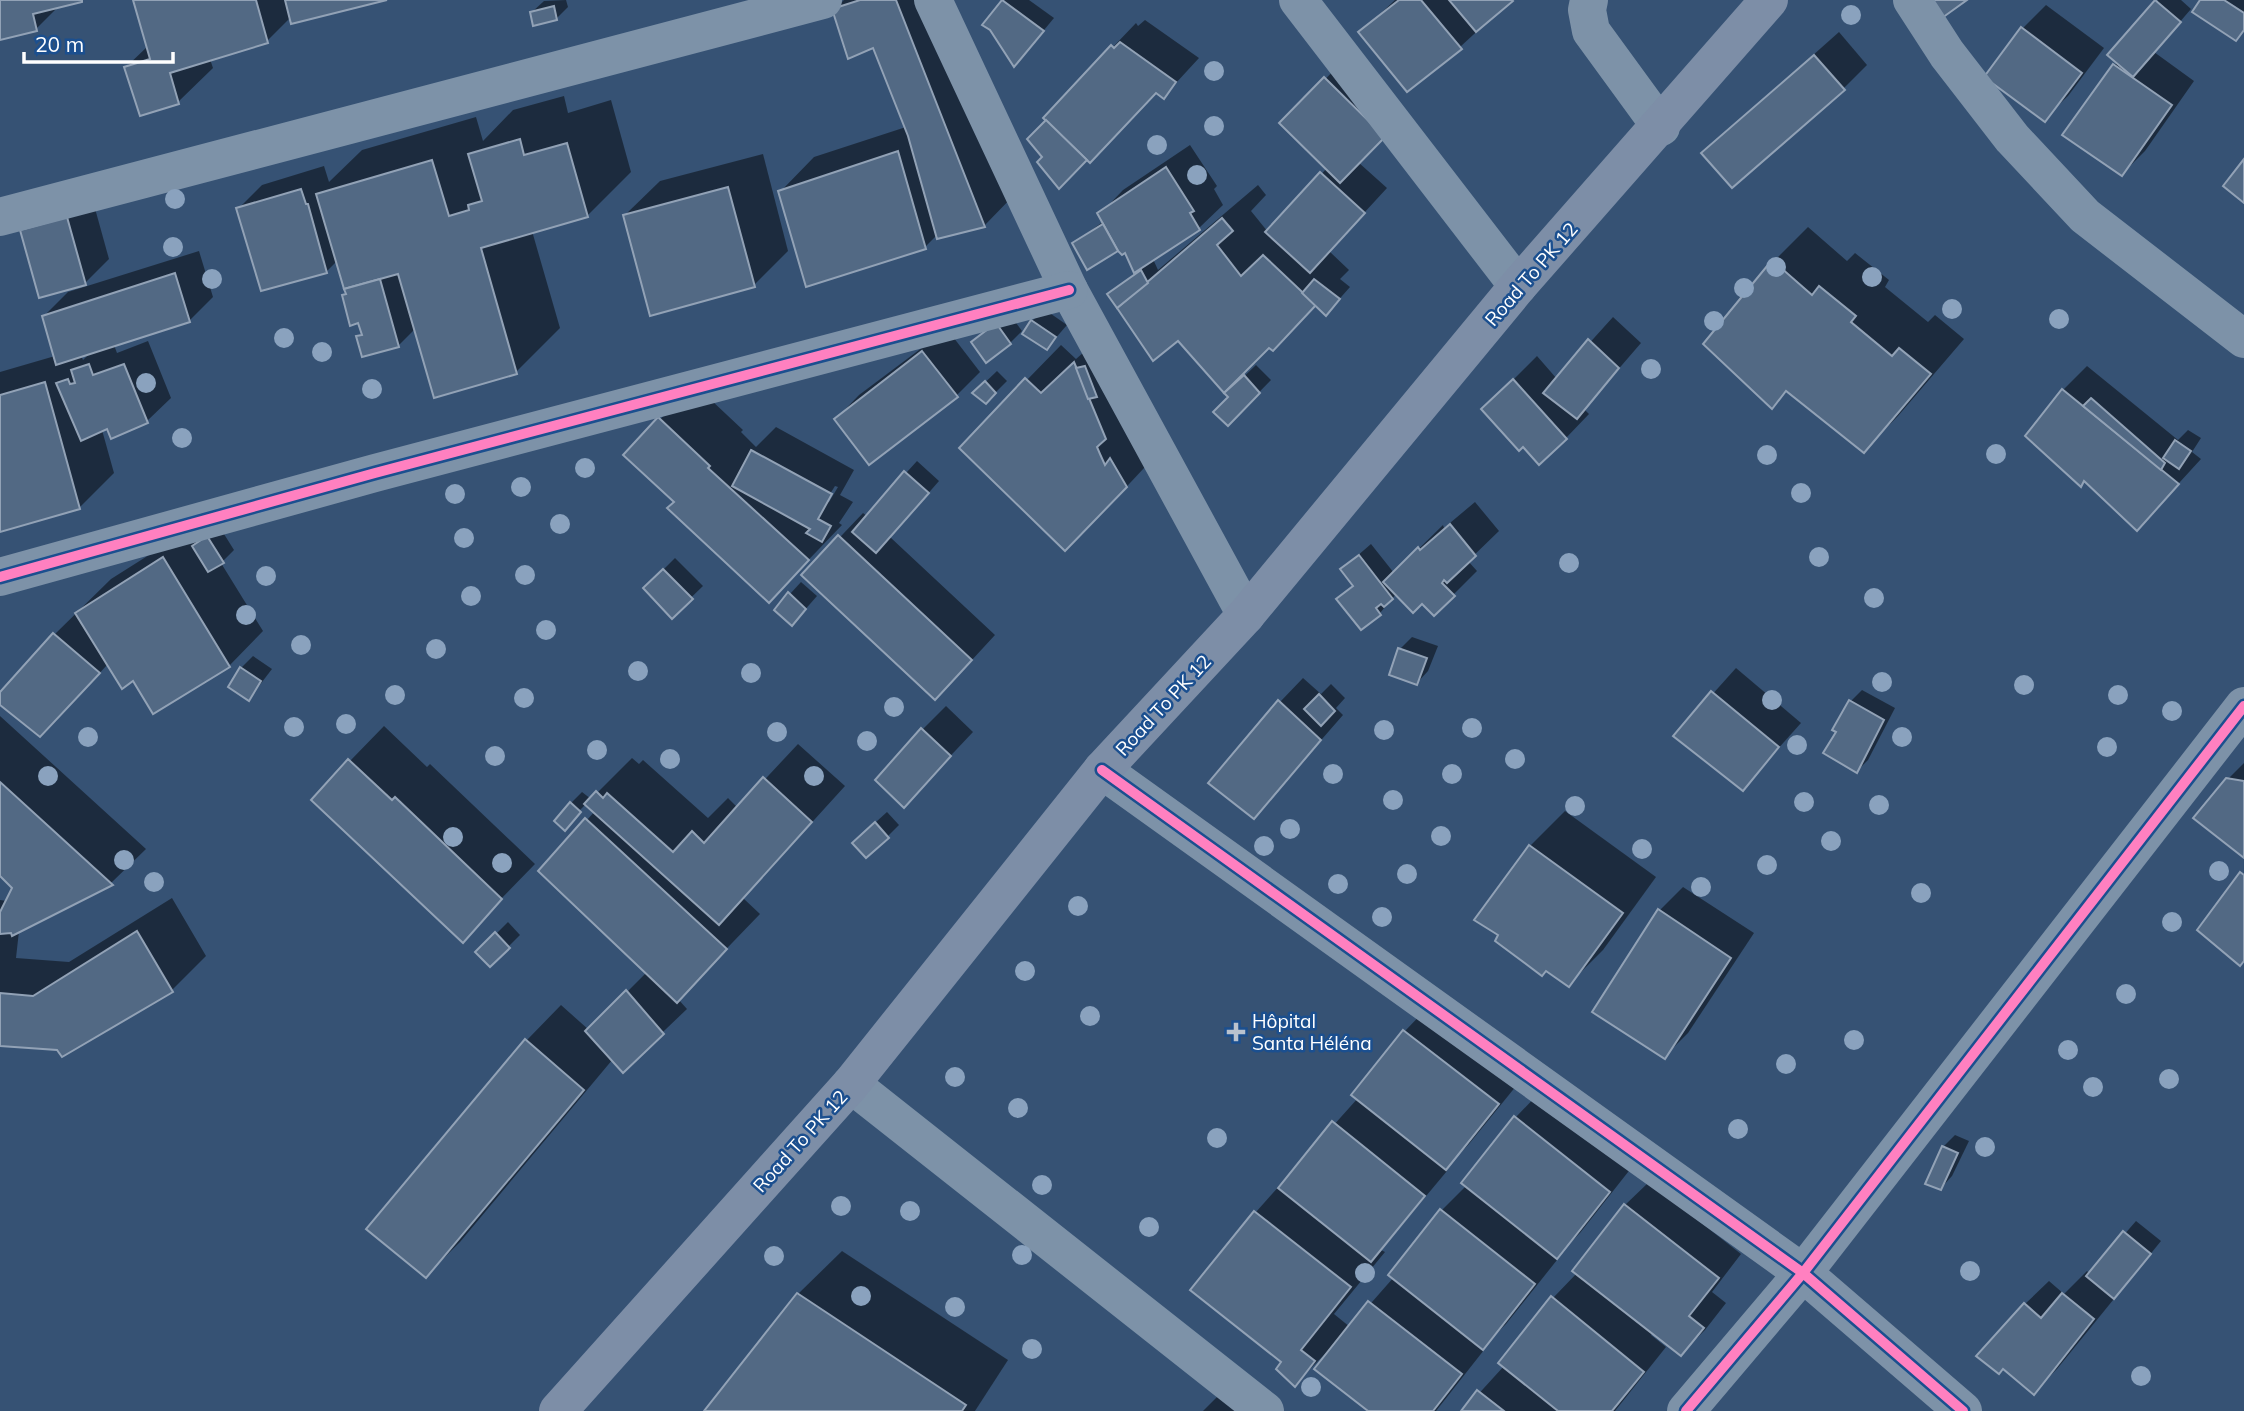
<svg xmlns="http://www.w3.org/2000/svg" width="2244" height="1411" font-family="Mulish,sans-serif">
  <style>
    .shadow { fill: #0007; fill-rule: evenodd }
    .building { fill: #526984; stroke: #92a2b6; stroke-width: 2 }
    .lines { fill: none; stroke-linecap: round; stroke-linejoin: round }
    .street { stroke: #7d92a8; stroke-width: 38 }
    .primary { stroke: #7d8ea7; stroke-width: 38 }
    .cycleway-casing { stroke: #1b4f8f; stroke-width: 15 }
    .cycleway { stroke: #ff80c0; stroke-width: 10 }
    .tree { fill: #8aa2be }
    .poi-dot { fill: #b9c2ce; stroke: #1b4f8f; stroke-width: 2.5 }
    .labels { text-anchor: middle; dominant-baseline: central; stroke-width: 5; stroke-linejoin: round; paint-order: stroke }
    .street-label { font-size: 19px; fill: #fff; stroke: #1b4f8f }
    .poi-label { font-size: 19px; fill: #fff; stroke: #1b4f8f; text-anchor: start }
  </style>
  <rect width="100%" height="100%" fill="#365274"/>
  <g class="shadow">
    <polygon points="0,0 82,0 59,6 36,29 0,38"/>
    <polygon points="135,0 380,0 291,17 267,41 210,59 213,68 178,102 126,67 148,46"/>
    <polygon points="566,0 568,7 556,19 532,12 544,1"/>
    <polygon points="844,0 944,0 1018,191 984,226 938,234 925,247 780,192 814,157 906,127 874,46 834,10"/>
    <polygon points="1005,0 1029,0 1054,18 1025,53 985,25"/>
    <polygon points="1395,0 1511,0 1460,47 1360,33"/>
    <polygon points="2158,0 2181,0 2191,9 2154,52 2194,81 2145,151 2122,174 2064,134 2117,62 2110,55"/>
    <polygon points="2202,0 2244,0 2244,31 2236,39"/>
    <polygon points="2046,5 2104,48 2068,96 2044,119 2022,29"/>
    <polygon points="1145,20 1199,58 1164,96 1156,91 1043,158 1048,120 1046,117 1136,23 1138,26"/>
    <polygon points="1839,32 1867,65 1844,88 1703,153"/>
    <polygon points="1349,55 1407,112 1358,162 1387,188 1329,251 1349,270 1340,279 1350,287 1326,314 1316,304 1229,386 1232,388 1256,365 1271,380 1228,424 1231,397 1178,339 1110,295 1136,272 1126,251 1117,249 1087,267 1074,243 1104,221 1100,214 1123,190 1190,145 1217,186 1214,189 1223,205 1199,228 1153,259 1158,270 1258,185 1266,195 1251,211 1268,232 1327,168 1282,123"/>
    <polygon points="564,96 568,113 611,100 631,172 587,216 532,231 560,328 516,372 416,328 399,345 363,355 358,337 363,332 344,296 347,292 338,260 326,272 238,209 262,185 324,166 329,182 362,150 476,117 483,141 513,110"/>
    <polygon points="763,154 788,251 754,285 625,215 660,181"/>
    <polygon points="91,194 109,259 85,283 22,230"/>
    <polygon points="1808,227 1847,261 1855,253 1889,280 1885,287 1928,322 1935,315 1964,339 1898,416 1864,451 1788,390 1772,407 1706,344 1774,261"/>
    <path d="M199 251 213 297 189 321 114 345 117 353 148 341 171 398 147 421 102 430 114 473 80 507 0 531V372L55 356 44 316 68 292ZM91 352 83 360 81 355Z"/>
    <polygon points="1044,309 1067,325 1047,348 1032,321"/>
    <polygon points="1009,313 1022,331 1010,343 973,342"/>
    <polygon points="1613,317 1641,343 1584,409 1589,414 1566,438 1507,386 1537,356 1557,379"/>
    <polygon points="947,329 980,372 957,395 836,419 859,395"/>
    <polygon points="1109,330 1160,451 1100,515 961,448 1061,345 1076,359"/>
    <polygon points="2087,366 2178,440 2188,430 2201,438 2192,452 2201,459 2137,529 2085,480 2081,484 2027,436 2063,390"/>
    <polygon points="997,371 1007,381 986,402 974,393"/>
    <path d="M694 384 743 430 741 432 756 447 776 427 854 470 840 495 853 502 839 523 842 525 769 601 677 501 626 455ZM835 486 838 487 829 502H825Z"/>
    <polygon points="917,461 939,481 890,537 995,635 959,674 804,575 863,513 867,516"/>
    <polygon points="1475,502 1499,531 1468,561 1477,571 1434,614 1422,601 1397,593 1380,613 1361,628 1338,599 1354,584 1342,569 1371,544 1394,573 1443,525 1444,528"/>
    <polygon points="198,524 219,526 234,550 221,563 263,631 229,666 134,678 108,664 64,711 0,703 0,695 55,634 111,579"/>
    <polygon points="675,558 703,586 672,616 645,588"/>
    <polygon points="801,582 817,596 803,612 790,594"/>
    <polygon points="1412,637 1438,646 1428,671 1417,683 1400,649"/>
    <polygon points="253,656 272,669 249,699 241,668"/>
    <polygon points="1736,668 1801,723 1743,788 1675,736"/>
    <polygon points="1303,678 1321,694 1331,684 1345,698 1336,708 1343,715 1254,817 1280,702"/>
    <polygon points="1862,690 1895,708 1868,760 1857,771 1838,731 1850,702"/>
    <polygon points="946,706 973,732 904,805 922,730"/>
    <polygon points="0,716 146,849 111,883 19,931 16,958 69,962 172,898 206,956 171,991 58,1048 0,1045 0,900 8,901 14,888 0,874"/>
    <polygon points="384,726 427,767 430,764 535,864 495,905 350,761"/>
    <polygon points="798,744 845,786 743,898 760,914 678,999 687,1009 623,1070 613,1059 460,1242 426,1276 368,1229 527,1040 561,1005 589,1030 647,972 587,820 595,811 586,804 563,827 571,803 582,792 591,799 632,758 639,764 643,760 708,818 728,798 738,808"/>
    <polygon points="2244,763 2244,855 2228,779"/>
    <polygon points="1565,811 1656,877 1603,950 1568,985 1476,919 1530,846"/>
    <polygon points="887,812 899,825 887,837 866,831"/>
    <polygon points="1683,887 1754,933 1688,1033 1664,1057 1660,910"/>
    <polygon points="508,922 520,935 490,965 478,952"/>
    <polygon points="1428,1007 1521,1080 1469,1144 1445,1169 1447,1171 1381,1250 1385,1252 1334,1314 1350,1327 1394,1277 1391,1275 1442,1210 1467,1185 1463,1182 1516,1117 1539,1093 1632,1167 1580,1233 1555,1258 1557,1260 1506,1324 1482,1348 1484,1350 1436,1411 1371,1411 1326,1353 1295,1384 1283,1362 1193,1290 1256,1212 1358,1098 1354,1095 1405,1031"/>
    <polygon points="1955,1135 1969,1141 1952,1176 1941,1188 1943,1147"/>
    <polygon points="1649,1182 1741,1254 1712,1292 1726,1303 1705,1330 1681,1354 1653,1332 1651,1335 1666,1347 1615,1411 1463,1411 1504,1366 1553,1298 1577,1273 1625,1205"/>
    <polygon points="2136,1221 2161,1241 2057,1369 2034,1392 2025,1304 2049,1281 2064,1294 2087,1271 2090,1274"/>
    <polygon points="842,1251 1008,1360 975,1411 708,1411 798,1294"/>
    <polygon points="1221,1393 1244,1411 1203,1411"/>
  </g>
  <g class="building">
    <polygon points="0,0 82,0 82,2 33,14 37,31 0,40"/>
    <polygon points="133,0 256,0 268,43 170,73 179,104 140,116 124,67 150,59"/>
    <polygon points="285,0 387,0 291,24"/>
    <polygon points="860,0 896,0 985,227 937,239 908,136 873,48 848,59 832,9"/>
    <polygon points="1002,0 1044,31 1014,67 990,30 982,25"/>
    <polygon points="1399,0 1421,0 1462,49 1407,92 1358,32"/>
    <polygon points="1449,0 1512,0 1513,1 1476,32"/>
    <polygon points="1928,0 1967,0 1942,18"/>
    <polygon points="2155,0 2181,22 2133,77 2107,55"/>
    <polygon points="2200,0 2224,0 2244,13 2244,30 2236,41 2192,12"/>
    <polygon points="554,6 557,20 533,26 530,12"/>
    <polygon points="2021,27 2082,73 2045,122 1984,77"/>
    <polygon points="1120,42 1176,82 1164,99 1156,93 1090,163 1043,118 1111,45 1114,48"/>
    <polygon points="1814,55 1845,90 1732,188 1701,153"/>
    <polygon points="2113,64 2172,105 2122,176 2062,135"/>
    <polygon points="1324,77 1385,137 1340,183 1279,123"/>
    <polygon points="1046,120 1087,160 1059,189 1037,162 1042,157 1027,139"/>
    <polygon points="520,139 524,155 567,143 588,217 481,248 517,374 434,398 398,274 344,289 316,194 432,160 449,216 469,210 468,205 482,201 468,154"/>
    <polygon points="898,151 926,249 806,287 778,191"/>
    <polygon points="2244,159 2244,203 2223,186"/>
    <polygon points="1166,167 1194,211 1190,213 1200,230 1134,273 1125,253 1122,255 1118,251 1097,213"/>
    <polygon points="1320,172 1365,213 1310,273 1265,232"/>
    <polygon points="728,187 755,287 650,316 623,215"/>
    <polygon points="301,189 306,204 308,204 327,273 261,291 236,208"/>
    <polygon points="67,217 86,285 39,298 20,230"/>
    <polygon points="1222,218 1233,231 1217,245 1241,276 1263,255 1316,305 1273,351 1269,348 1224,393 1178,341 1153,361 1117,308"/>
    <polygon points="1103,224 1118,251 1087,270 1072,243"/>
    <polygon points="1772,260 1812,295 1819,286 1856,316 1851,322 1892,356 1899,348 1931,374 1864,453 1786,391 1772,409 1703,344"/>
    <polygon points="1141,270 1148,283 1117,308 1107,294"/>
    <polygon points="175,273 190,322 56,365 42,316"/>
    <polygon points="380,279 399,347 362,357 356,336 362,335 358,323 350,326 342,295 346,294 344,289"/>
    <polygon points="1314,279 1340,299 1326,316 1302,293"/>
    <polygon points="1031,320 1056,337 1047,350 1022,334"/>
    <polygon points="996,323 1011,344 986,363 971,342"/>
    <polygon points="1588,339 1619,368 1577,419 1543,393"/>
    <polygon points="922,351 958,397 869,465 834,419"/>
    <polygon points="1074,362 1106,439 1097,447 1100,454 1105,465 1110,458 1127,487 1065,551 959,448 1025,378 1041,393"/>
    <polygon points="89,364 93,375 124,364 148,423 111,439 107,429 81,441 56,383 68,379 70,384 75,383 71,370"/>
    <polygon points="1085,366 1097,397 1088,399 1076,368"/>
    <polygon points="1244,375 1260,393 1228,426 1213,412 1228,397 1224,393"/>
    <polygon points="1513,379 1567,439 1539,465 1523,447 1519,451 1481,409"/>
    <polygon points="985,381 996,393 986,404 972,393"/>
    <polygon points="45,382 80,509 0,532 0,395"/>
    <polygon points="2062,389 2179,484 2137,531 2084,481 2081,487 2025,436"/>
    <polygon points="2091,398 2165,463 2161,470 2083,406"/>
    <polygon points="658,417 710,466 708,468 809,560 769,603 667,508 674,502 623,455"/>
    <polygon points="2175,440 2191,451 2179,469 2163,458"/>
    <polygon points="751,450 832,494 818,519 831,526 822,542 806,533 810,529 732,486"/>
    <polygon points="904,471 929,493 876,553 852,532"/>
    <polygon points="1450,524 1476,556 1447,583 1444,580 1442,583 1455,596 1434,616 1422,604 1413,613 1383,582 1418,547 1420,550"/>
    <polygon points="838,535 972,660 935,700 801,575"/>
    <polygon points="207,536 224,563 208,572 192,546"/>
    <polygon points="1359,555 1393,599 1384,607 1381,604 1376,608 1381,615 1361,630 1336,599 1353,586 1340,569"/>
    <polygon points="163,557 230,667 153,714 133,681 122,689 75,613"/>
    <polygon points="663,569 693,599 672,619 643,588"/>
    <polygon points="788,592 806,609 792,626 774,610"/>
    <polygon points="53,633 100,673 40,737 0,705 0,692"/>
    <polygon points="1398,648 1427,658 1417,685 1389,675"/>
    <polygon points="240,667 261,681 249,701 228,687"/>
    <polygon points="1711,691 1779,747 1743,791 1673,736"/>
    <polygon points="1319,694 1335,711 1321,726 1304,709"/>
    <polygon points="1278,700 1321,740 1254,819 1208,783"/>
    <polygon points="1849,700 1884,720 1857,773 1823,753 1836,732 1832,730"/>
    <polygon points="921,728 951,756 904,808 875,780"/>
    <polygon points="348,759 392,800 395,797 502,899 463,943 311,800"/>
    <polygon points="763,777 812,822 719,925 584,804 596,791 603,798 607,793 673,852 692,831 704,843"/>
    <polygon points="2226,778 2244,781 2244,858 2193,818"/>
    <polygon points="0,782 113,885 12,936 11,933 0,934 0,912 12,888 0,876"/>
    <polygon points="570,802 581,812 565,831 554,821"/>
    <polygon points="585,818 727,949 677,1003 538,871"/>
    <polygon points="875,822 889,838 866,858 852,843"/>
    <polygon points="1529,845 1623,913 1569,987 1546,971 1542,976 1495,941 1498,935 1474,920"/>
    <polygon points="2240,872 2244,875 2244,961 2240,966 2197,930"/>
    <polygon points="1658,909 1731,958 1665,1059 1592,1012"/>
    <polygon points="137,931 173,992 62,1057 57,1050 0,1046 0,993 33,996"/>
    <polygon points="495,932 510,948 490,967 475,952"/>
    <polygon points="626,990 664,1034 623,1073 585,1031"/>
    <polygon points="1403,1030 1499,1104 1446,1170 1351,1095"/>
    <polygon points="525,1039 584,1090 426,1278 366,1229"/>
    <polygon points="1514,1116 1610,1192 1557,1259 1461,1183"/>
    <polygon points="1332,1121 1425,1196 1371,1262 1278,1188"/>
    <polygon points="1942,1146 1958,1153 1941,1190 1925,1184"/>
    <polygon points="1624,1204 1719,1278 1689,1316 1704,1328 1681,1356 1572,1271"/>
    <polygon points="1440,1209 1535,1284 1483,1350 1388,1275"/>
    <polygon points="1254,1211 1351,1287 1301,1350 1315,1361 1295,1387 1276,1369 1281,1362 1190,1290"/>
    <polygon points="2123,1231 2151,1254 2114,1299 2086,1276"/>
    <polygon points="797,1293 966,1405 962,1411 704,1411"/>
    <polygon points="2062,1293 2094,1319 2034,1395 2003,1369 1999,1374 1976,1356 2024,1303 2041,1318"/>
    <polygon points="1551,1296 1644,1372 1612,1411 1558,1411 1498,1363"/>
    <polygon points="1368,1301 1462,1374 1433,1411 1368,1411 1314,1369"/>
    <polygon points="1477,1390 1504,1411 1461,1411"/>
  </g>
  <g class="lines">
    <g class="street">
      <polyline points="933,0 1069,290 1246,615"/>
      <polyline points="1298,0 1518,286"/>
      <polyline points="1589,0 1587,10 1591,31 1661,127"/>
      <polyline points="1912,0 1947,54 2012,138 2085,216 2244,339"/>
      <polyline points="0,217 823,0"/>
      <polyline points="0,577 375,473 1069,290"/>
      <polyline points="1102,770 1803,1273 1963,1411"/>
      <polyline points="851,1084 1265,1411"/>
      <polyline points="1686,1411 1803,1273 2244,706"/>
    </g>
    <polyline class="primary" points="558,1411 851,1084 1102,770 1246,615 1518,286 1769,0"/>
    <defs>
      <g id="cycleway">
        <polyline points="0,577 375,473 1069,290"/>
        <polyline points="1102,770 1803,1273 1963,1411"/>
        <polyline points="1686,1411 1803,1273 2244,706"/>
      </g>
    </defs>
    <use href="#cycleway" class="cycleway-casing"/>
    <use href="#cycleway" class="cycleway"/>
  </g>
  <g class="tree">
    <circle cx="1851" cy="15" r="10"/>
    <circle cx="1214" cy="71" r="10"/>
    <circle cx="1214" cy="126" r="10"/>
    <circle cx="1157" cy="145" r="10"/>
    <circle cx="1197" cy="175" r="10"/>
    <circle cx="175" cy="199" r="10"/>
    <circle cx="173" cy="247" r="10"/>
    <circle cx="1776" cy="267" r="10"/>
    <circle cx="1872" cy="277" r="10"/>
    <circle cx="212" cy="279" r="10"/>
    <circle cx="1744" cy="288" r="10"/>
    <circle cx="1952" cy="309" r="10"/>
    <circle cx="2059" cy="319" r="10"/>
    <circle cx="1714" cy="321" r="10"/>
    <circle cx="284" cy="338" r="10"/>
    <circle cx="322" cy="352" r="10"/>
    <circle cx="1651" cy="369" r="10"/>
    <circle cx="146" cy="383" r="10"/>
    <circle cx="372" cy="389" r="10"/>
    <circle cx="182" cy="438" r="10"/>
    <circle cx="1996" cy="454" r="10"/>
    <circle cx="1767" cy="455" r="10"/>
    <circle cx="585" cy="468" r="10"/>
    <circle cx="521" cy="487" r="10"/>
    <circle cx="1801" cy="493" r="10"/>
    <circle cx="455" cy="494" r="10"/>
    <circle cx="560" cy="524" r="10"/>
    <circle cx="464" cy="538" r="10"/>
    <circle cx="1819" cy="557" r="10"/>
    <circle cx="1569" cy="563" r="10"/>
    <circle cx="525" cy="575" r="10"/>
    <circle cx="266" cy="576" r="10"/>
    <circle cx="471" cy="596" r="10"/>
    <circle cx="1874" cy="598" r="10"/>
    <circle cx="246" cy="615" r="10"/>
    <circle cx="546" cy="630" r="10"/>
    <circle cx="301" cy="645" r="10"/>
    <circle cx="436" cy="649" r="10"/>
    <circle cx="638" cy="671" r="10"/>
    <circle cx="751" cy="673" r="10"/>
    <circle cx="1882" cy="682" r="10"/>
    <circle cx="2024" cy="685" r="10"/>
    <circle cx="395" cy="695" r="10"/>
    <circle cx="2118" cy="695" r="10"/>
    <circle cx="524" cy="698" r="10"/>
    <circle cx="1772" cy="700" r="10"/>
    <circle cx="894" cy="707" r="10"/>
    <circle cx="2172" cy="711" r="10"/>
    <circle cx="346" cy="724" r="10"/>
    <circle cx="294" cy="727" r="10"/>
    <circle cx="1472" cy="728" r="10"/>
    <circle cx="1384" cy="730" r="10"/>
    <circle cx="777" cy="732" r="10"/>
    <circle cx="88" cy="737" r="10"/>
    <circle cx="1902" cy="737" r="10"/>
    <circle cx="867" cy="741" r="10"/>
    <circle cx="1797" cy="745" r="10"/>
    <circle cx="2107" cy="747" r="10"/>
    <circle cx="597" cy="750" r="10"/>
    <circle cx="495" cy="756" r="10"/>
    <circle cx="670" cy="759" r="10"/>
    <circle cx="1515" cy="759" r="10"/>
    <circle cx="1333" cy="774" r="10"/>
    <circle cx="1452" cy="774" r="10"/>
    <circle cx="48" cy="776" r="10"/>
    <circle cx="814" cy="776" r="10"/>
    <circle cx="1393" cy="800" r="10"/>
    <circle cx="1804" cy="802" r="10"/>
    <circle cx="1879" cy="805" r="10"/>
    <circle cx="1575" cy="806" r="10"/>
    <circle cx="1290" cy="829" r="10"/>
    <circle cx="1441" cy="836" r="10"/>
    <circle cx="453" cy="837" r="10"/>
    <circle cx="1831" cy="841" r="10"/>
    <circle cx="1264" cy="846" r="10"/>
    <circle cx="1642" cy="849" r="10"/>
    <circle cx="124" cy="860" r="10"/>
    <circle cx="502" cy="863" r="10"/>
    <circle cx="1767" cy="865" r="10"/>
    <circle cx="2219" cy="871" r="10"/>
    <circle cx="1407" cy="874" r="10"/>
    <circle cx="154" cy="882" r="10"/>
    <circle cx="1338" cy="884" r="10"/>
    <circle cx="1701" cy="887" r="10"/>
    <circle cx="1921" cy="893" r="10"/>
    <circle cx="1078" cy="906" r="10"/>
    <circle cx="1382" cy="917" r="10"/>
    <circle cx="2172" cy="922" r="10"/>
    <circle cx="1025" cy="971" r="10"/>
    <circle cx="2126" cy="994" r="10"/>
    <circle cx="1090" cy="1016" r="10"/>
    <circle cx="1854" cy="1040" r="10"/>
    <circle cx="2068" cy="1050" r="10"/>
    <circle cx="1786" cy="1064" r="10"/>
    <circle cx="955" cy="1077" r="10"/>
    <circle cx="2169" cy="1079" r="10"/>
    <circle cx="2093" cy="1087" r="10"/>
    <circle cx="1018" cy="1108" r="10"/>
    <circle cx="1738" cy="1129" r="10"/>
    <circle cx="1217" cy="1138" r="10"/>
    <circle cx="1985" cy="1147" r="10"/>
    <circle cx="1042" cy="1185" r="10"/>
    <circle cx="841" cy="1206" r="10"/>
    <circle cx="910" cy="1211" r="10"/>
    <circle cx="1149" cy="1227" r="10"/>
    <circle cx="1022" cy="1255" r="10"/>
    <circle cx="774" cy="1256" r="10"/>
    <circle cx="1970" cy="1271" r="10"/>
    <circle cx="1365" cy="1273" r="10"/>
    <circle cx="861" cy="1296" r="10"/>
    <circle cx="955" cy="1307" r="10"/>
    <circle cx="1032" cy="1349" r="10"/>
    <circle cx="2141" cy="1376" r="10"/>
    <circle cx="1311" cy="1387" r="10"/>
  </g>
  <path class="poi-dot" d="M1232.5 1021.5h7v7h7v7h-7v7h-7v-7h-7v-7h7z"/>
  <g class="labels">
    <g class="street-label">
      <text transform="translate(1531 274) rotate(-49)">Road To PK 12</text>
      <text transform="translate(1163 705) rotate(-47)">Road To PK 12</text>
      <text transform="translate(800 1141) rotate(-48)">Road To PK 12</text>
    </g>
    <g class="poi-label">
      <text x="1252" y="1021">Hôpital<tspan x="1252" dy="22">Santa Héléna</tspan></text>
    </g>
  </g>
  <path d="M24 52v10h149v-10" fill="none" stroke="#ffffff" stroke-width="3.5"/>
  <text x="35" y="52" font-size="21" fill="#ffffff" stroke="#1b4f8f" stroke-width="5" paint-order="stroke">20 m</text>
</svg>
